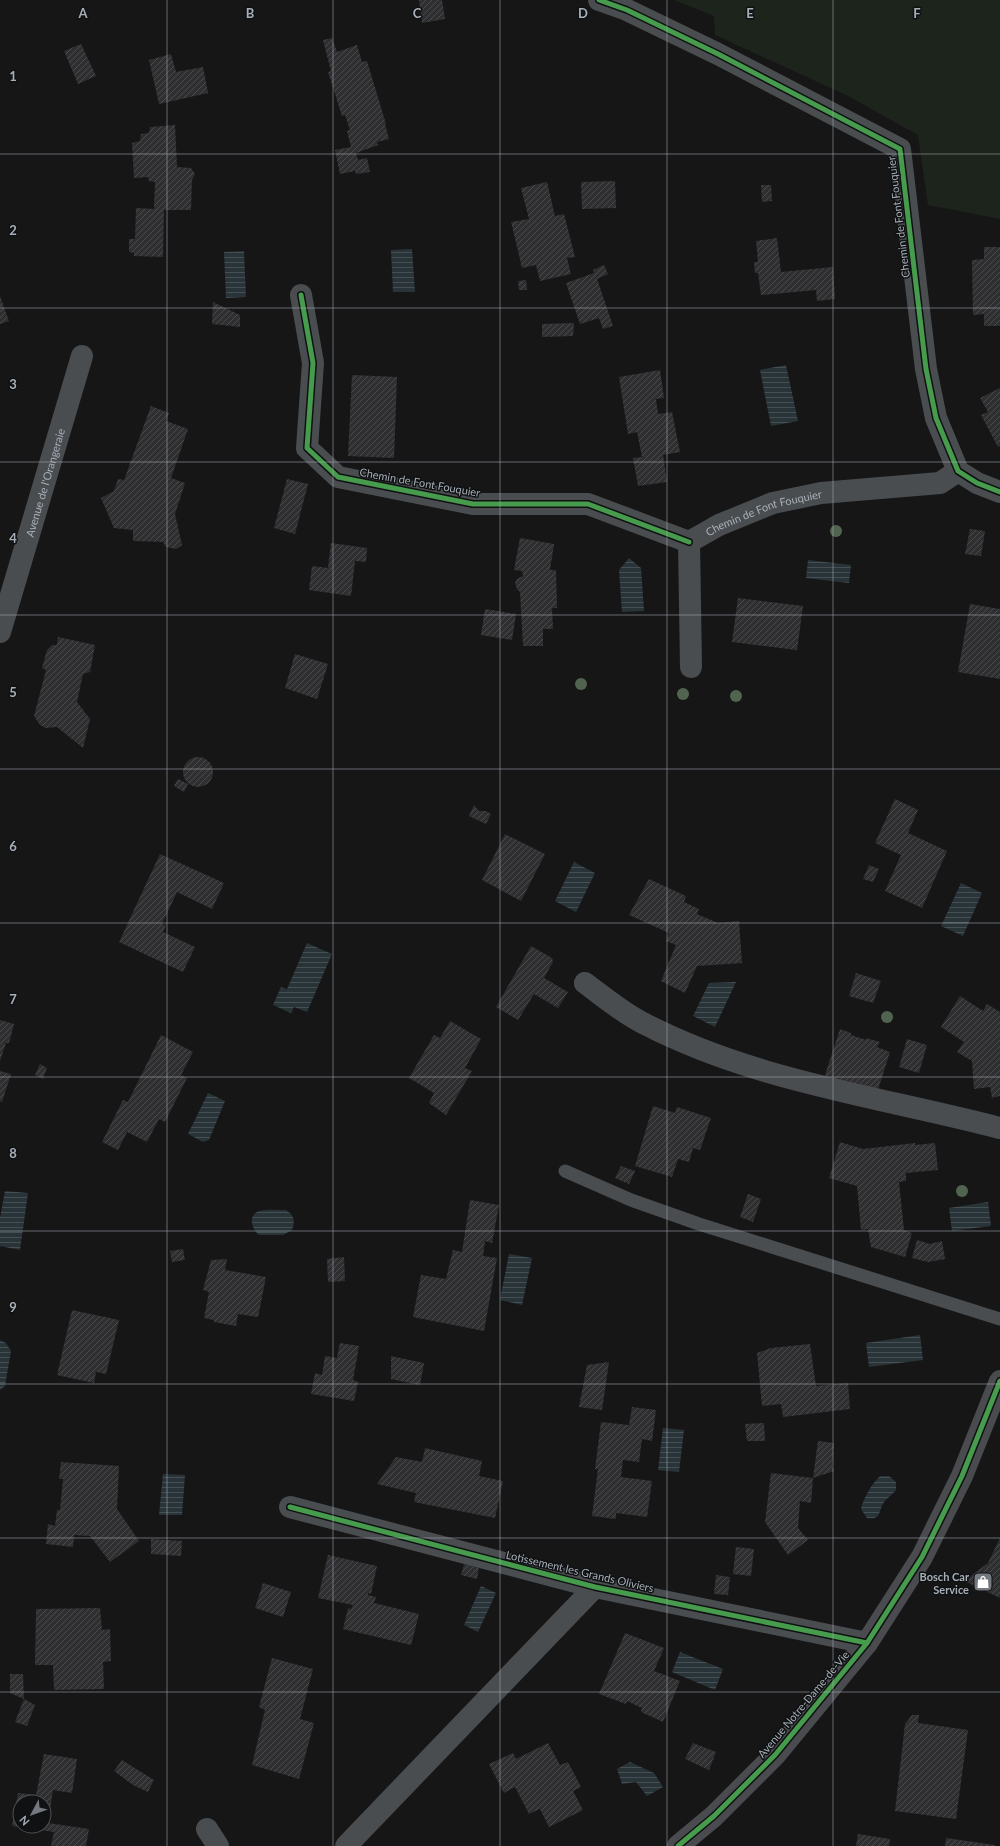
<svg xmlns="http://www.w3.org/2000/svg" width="1000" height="1846" font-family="Lato,sans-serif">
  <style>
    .garden { fill: #1c241c }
    .water { fill: url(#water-rules) }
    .building { fill: url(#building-hatch); fill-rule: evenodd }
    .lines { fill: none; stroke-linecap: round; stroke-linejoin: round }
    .service { stroke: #4a4d50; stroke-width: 13 }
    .minor { stroke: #4a4d50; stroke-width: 22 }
    .secondary { stroke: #494b4e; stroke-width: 22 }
    .cycleway-casing { stroke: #101113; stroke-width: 8 }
    .cycleway { stroke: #469c4c; stroke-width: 5 }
    .tree { fill: #51644f }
    .grid { fill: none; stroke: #a7afb8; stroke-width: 1; stroke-opacity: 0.55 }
    .labels { text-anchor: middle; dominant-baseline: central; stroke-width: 3; stroke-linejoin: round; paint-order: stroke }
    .street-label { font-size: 11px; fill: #a7afb8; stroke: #101113 }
    .poi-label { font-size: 11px; font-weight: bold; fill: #a7afb8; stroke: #101113; text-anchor: end }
    .grid-label { font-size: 13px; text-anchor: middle; font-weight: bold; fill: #a7afb8; stroke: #101113; stroke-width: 3; stroke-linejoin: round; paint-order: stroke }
  </style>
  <defs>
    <pattern id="water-rules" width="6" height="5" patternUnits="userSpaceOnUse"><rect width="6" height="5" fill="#293439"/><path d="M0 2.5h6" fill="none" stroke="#454f54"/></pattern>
    <pattern id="building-hatch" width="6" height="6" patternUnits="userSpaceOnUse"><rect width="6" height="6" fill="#2f2f31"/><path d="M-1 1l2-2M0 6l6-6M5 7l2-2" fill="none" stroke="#4a4b4d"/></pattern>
  </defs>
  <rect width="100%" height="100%" fill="#161617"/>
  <polygon class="garden" points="674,0 1000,0 1000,219 928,205 918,135 846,95 715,35 714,16"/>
  <g class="water">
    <polygon points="412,249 415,292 393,292 391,250"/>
    <polygon points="244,251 246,297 226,298 224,252"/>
    <polygon points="786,365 798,421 771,426 760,370"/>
    <polygon points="629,558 641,568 644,611 622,612 619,570"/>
    <polygon points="808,560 851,565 849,583 806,578"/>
    <polygon points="574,862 595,873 576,912 555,901"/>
    <polygon points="961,883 982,893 963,936 941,926"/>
    <polygon points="307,943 332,954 307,1012 294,1007 291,1013 273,1005 281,987 287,989"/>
    <polygon points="736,982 715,1027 693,1016 709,983"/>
    <polygon points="208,1093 225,1101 209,1140 203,1142 188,1134"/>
    <polygon points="5,1191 28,1193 20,1250 0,1246 0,1218"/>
    <polygon points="988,1202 991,1226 952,1231 949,1208"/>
    <path d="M286 1210C295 1216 295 1221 292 1230L283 1235H259C252 1229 247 1216 259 1211 266 1209 278 1210 286 1210Z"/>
    <polygon points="509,1254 532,1258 522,1305 500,1300"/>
    <polygon points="920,1335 923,1360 869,1367 866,1343"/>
    <polygon points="0,1340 6,1343 11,1351 5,1386 0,1390"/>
    <polygon points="663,1428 684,1430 679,1472 658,1470"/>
    <polygon points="163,1474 185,1475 182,1515 159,1515"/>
    <path d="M880 1476H889L896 1482V1490C892 1495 887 1498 884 1502 878 1511 882 1520 867 1518L861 1509C864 1497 871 1485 880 1476Z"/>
    <polygon points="481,1586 496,1593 478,1632 464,1625"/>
    <polygon points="680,1652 723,1669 715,1690 672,1672"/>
    <polygon points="630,1762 654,1773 663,1787 647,1796 636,1782 622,1784 617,1769"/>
  </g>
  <g class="building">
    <polygon points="419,0 442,0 445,19 422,23"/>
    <polygon points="332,38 337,52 357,45 362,62 367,61 386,124 385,124 389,139 377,142 378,145 356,153 358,160 367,158 370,172 356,174 355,171 340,174 335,150 351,147 347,131 350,130 345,115 342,116 328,72 331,71 323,40"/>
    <polygon points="81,44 96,76 78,84 64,51"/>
    <polygon points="171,54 176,72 203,67 208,93 159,104 149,60"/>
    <polygon points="175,125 177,167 191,168 195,174 192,180 191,210 164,210 163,257 134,256 134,253 129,252 129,239 135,239 136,208 154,209 155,182 149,181 148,177 134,178 132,143 140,141 141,134 149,133 150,127"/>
    <polygon points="615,181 616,208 582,209 581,182"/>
    <polygon points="547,182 555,216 564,214 575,257 567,258 571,274 540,281 536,265 522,268 511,222 529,219 521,188"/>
    <polygon points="761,185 771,185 772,201 762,202"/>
    <polygon points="777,238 781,272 833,267 835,299 817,301 816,290 761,295 758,273 755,273 754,262 758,262 756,241"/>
    <polygon points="984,247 1000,247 1000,326 984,326 984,314 973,315 972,260 984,259"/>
    <polygon points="604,265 608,274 597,279 613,326 603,329 599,318 580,324 566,283 594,273 593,270"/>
    <polygon points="526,280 527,290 519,290 518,281"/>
    <polygon points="0,296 9,321 0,324"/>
    <polygon points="213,302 240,315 240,327 212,324"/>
    <polygon points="574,323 573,336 542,337 542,324"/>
    <polygon points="660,370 664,398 656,399 658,414 672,412 680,452 663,455 667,482 638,486 633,458 642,457 637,432 628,434 619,377"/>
    <polygon points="352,375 397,377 394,458 348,456"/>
    <polygon points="1000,388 1000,446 998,447 981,415 988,412 980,398"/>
    <polygon points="151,406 169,413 166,421 188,429 171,478 185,483 175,514 182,545 176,549 166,547 163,542 133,541 133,530 114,528 101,498 114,491 118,479 124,480"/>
    <polygon points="287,479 308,484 295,534 274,528"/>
    <polygon points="970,529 985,531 981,556 965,554"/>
    <polygon points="520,538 554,544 550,570 556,570 557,608 552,608 553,629 543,629 543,646 523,646 520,592 517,589 515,583 517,579 523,576 522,571 514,570"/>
    <polygon points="331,543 367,548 366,562 355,561 351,596 309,590 312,566 328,568"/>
    <polygon points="738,598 803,606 797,650 732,642"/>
    <polygon points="970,604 1000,609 1000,679 958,672"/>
    <polygon points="485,609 516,614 512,640 481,635"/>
    <polygon points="58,637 95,645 90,672 83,674 77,702 90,719 83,748 57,727 46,728 40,725 34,716 46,670 42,668 47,650 52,645 57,645"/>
    <polygon points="295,654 328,664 317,699 285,688"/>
    <circle cx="198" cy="772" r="15"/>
    <polygon points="178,779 188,784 184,792 174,786"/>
    <polygon points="895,799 918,810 908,833 947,851 922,908 885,891 901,855 875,843"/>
    <polygon points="474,805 479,811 486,811 491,814 486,824 469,816"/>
    <polygon points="505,834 545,854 521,901 482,880"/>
    <polygon points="160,854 224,883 212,909 177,892 162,924 166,925 163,932 195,947 183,972 119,942"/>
    <polygon points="869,865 879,869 873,882 863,879"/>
    <polygon points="649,879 686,896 684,902 699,909 697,914 718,923 739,921 742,963 697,966 685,993 661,981 676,945 666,941 669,933 629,915"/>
    <polygon points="531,946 552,958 553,962 544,978 568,992 558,1008 534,994 518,1020 496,1007"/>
    <polygon points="856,973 881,981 873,1003 849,996"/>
    <polygon points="960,996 983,1011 987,1004 1000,1012 1000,1096 992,1098 990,1087 974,1089 972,1061 957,1052 964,1042 941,1027"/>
    <polygon points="0,1020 14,1024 9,1043 6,1043 0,1061"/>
    <polygon points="450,1021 481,1039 465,1068 472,1071 446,1115 429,1103 434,1093 409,1078 434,1035 440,1038"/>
    <polygon points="840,1029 851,1033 851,1035 866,1040 866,1038 880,1042 877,1047 890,1052 877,1093 823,1081"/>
    <polygon points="161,1035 193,1052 181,1075 187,1078 165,1122 159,1119 147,1142 127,1132 118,1150 102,1142 123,1100 128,1102"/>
    <polygon points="907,1039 927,1045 919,1073 899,1067"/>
    <polygon points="40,1064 47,1068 43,1079 35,1075"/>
    <polygon points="0,1071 11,1074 2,1102 0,1101"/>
    <polygon points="653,1106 675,1113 677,1107 711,1118 700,1150 693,1148 689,1162 678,1159 672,1177 635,1166"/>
    <polygon points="840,1142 863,1149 915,1143 915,1145 935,1143 938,1170 906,1173 906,1181 899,1182 904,1230 912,1233 905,1257 871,1247 868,1229 861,1230 857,1186 829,1178"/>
    <polygon points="621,1166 635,1171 629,1184 615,1178"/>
    <polygon points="748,1194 761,1199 753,1222 740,1217"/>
    <polygon points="470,1200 499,1205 492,1243 485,1241 483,1256 497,1258 484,1331 413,1317 421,1275 446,1279 453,1250 462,1252"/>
    <polygon points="917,1240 930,1244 942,1241 945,1259 928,1262 912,1258"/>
    <polygon points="183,1249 185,1260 172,1262 170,1251"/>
    <polygon points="344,1257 345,1281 328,1282 327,1259"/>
    <polygon points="227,1259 225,1270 266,1277 258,1317 238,1314 236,1326 214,1322 214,1320 204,1318 209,1292 203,1290 211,1260"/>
    <polygon points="72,1310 119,1320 106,1374 96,1372 94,1383 57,1375"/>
    <polygon points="340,1343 359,1346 353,1380 358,1382 354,1401 311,1394 315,1373 322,1375 325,1356 337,1358"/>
    <polygon points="810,1344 816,1386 848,1383 850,1409 783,1417 781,1404 762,1406 757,1353 771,1348"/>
    <polygon points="391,1356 424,1363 420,1385 391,1379"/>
    <polygon points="609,1362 602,1410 579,1407 587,1365"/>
    <polygon points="632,1407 656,1410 652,1441 642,1439 639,1462 623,1460 621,1477 652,1481 647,1517 616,1513 616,1519 592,1516 598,1469 595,1469 601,1422 629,1425"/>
    <polygon points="764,1423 765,1441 747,1441 745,1424"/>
    <polygon points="818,1441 834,1443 832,1467 834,1471 813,1478"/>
    <polygon points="425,1448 482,1461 479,1476 503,1481 495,1518 414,1502 416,1493 377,1484 396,1457 422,1462"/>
    <polygon points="61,1462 119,1466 117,1509 139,1541 110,1562 90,1536 74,1535 73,1547 46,1544 48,1524 55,1526 57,1510 60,1510 63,1479 59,1479"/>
    <polygon points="771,1473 813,1478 811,1503 800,1501 798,1528 808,1540 788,1555 765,1522"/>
    <polygon points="1000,1538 1000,1598 964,1581 988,1563"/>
    <polygon points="151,1539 182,1541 181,1556 151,1554"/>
    <polygon points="736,1547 754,1549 751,1576 733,1574"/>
    <polygon points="328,1555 377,1566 371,1594 368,1593 368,1595 376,1597 374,1603 419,1614 411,1645 343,1629 348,1608 351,1609 353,1605 318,1598"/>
    <polygon points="464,1564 479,1568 477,1579 461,1575"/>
    <polygon points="716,1575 730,1577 728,1595 714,1594"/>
    <polygon points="263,1583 291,1592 283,1617 255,1608"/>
    <polygon points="100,1608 102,1630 110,1629 111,1661 103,1662 104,1689 54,1690 53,1665 35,1665 36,1609"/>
    <polygon points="625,1633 664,1648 654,1671 680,1681 663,1722 641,1712 642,1708 627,1701 626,1704 599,1694"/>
    <polygon points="272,1658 313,1669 300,1719 314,1723 299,1779 252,1765 265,1710 259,1707"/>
    <polygon points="10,1674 23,1674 24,1699 10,1693"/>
    <polygon points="24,1699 35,1705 27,1726 15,1722"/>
    <polygon points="912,1715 919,1715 918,1723 968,1730 956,1819 895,1811 905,1724"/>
    <polygon points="548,1743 560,1765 568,1762 581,1787 573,1791 583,1810 549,1827 540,1809 529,1814 515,1787 504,1793 489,1764 513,1753 516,1759"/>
    <polygon points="693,1743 716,1752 709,1770 685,1759"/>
    <path d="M44 1754 77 1759 72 1793 53 1790 48 1823 89 1829 86 1846H51L54 1832 12 1826 18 1793 36 1795ZM20 1802H44V1826H20Z"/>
    <polygon points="122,1760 154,1780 148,1792 133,1785 114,1771"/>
    <polygon points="858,1834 890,1839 889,1846 856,1846"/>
    <polygon points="946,1838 995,1845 995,1846 945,1846"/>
  </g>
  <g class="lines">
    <polyline class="service" points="565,1171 631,1200 699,1224 1000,1319"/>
    <g class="minor">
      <polyline points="599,0 627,10 718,54 900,149 926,369 936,418 958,471 977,483 1000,492"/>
      <polyline points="301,295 313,363 307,448 338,477 473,504 588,504 689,542"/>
      <path id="s1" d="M0 632 82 356"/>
      <path id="s2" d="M691 667 689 542 719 525 773 503 821 493 940 483 958 471"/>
      <path d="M585 983C604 997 624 1014 645 1024 755 1081 881 1097 1000 1128"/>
      <polyline points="290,1507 595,1587 867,1643"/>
      <polyline points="207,1829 218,1846"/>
      <polyline points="346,1846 595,1587"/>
    </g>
    <polyline class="secondary" points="678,1846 714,1816 775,1755 867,1643 922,1557 962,1476 1000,1381"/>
    <defs>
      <g id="cycleway">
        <polyline points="599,0 627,10 718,54 900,149 926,369 936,418 958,471 977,483 1000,492"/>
        <polyline points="301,295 313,363 307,448 338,477 473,504 588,504 689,542"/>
        <polyline points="290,1507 595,1587 867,1643"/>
        <polyline points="678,1846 714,1816 775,1755 867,1643 922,1557 962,1476 1000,1381"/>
      </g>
    </defs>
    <use href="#cycleway" class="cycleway-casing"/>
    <use href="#cycleway" class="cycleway"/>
  </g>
  <g class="tree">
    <circle cx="836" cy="531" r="6"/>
    <circle cx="581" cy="684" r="6"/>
    <circle cx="683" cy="694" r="6"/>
    <circle cx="736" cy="696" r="6"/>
    <circle cx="887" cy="1017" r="6"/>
    <circle cx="962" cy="1191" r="6"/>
  </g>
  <path class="grid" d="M167 0V1846M333 0V1846M500 0V1846M667 0V1846M833 0V1846M0 154H1000M0 308H1000M0 462H1000M0 615H1000M0 769H1000M0 923H1000M0 1077H1000M0 1231H1000M0 1384H1000M0 1538H1000M0 1692H1000"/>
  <defs>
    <symbol id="shop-square" viewBox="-11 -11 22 22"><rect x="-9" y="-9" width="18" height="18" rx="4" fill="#747980" stroke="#101113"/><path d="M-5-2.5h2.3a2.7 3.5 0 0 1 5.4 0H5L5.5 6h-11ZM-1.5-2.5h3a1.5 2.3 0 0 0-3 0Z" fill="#fff"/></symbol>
  </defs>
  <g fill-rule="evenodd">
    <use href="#shop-square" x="972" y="1571" width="22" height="22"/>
  </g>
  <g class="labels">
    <g class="street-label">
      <text transform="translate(898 217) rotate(-97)">Chemin de Font Fouquier</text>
      <text stroke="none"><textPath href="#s1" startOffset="156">Avenue de l'Orangeraie</textPath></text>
      <text transform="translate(420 482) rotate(10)">Chemin de Font Fouquier</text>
      <text stroke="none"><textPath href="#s2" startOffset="206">Chemin de Font Fouquier</textPath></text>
      <text transform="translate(580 1571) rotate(13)">Lotissement les Grands Oliviers</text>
      <text transform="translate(803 1704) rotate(-50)">Avenue Notre-Dame-de-Vie</text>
    </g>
    <g class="poi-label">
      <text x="969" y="1576">Bosch Car<tspan x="969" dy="13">Service</tspan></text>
    </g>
  </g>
  <g class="grid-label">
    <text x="83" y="18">A</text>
    <text x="250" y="18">B</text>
    <text x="417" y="18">C</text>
    <text x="583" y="18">D</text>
    <text x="750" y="18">E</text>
    <text x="917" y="18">F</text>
    <text x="13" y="81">1</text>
    <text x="13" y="235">2</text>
    <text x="13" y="389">3</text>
    <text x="13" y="543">4</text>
    <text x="13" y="697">5</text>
    <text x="13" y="851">6</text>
    <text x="13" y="1004">7</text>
    <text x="13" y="1158">8</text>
    <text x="13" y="1312">9</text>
  </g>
  <g transform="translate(32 1814) rotate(229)"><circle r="19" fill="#101113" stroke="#4c5055"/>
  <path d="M0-3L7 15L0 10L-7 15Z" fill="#747980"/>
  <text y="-6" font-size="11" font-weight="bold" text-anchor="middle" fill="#a7afb8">N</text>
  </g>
</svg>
